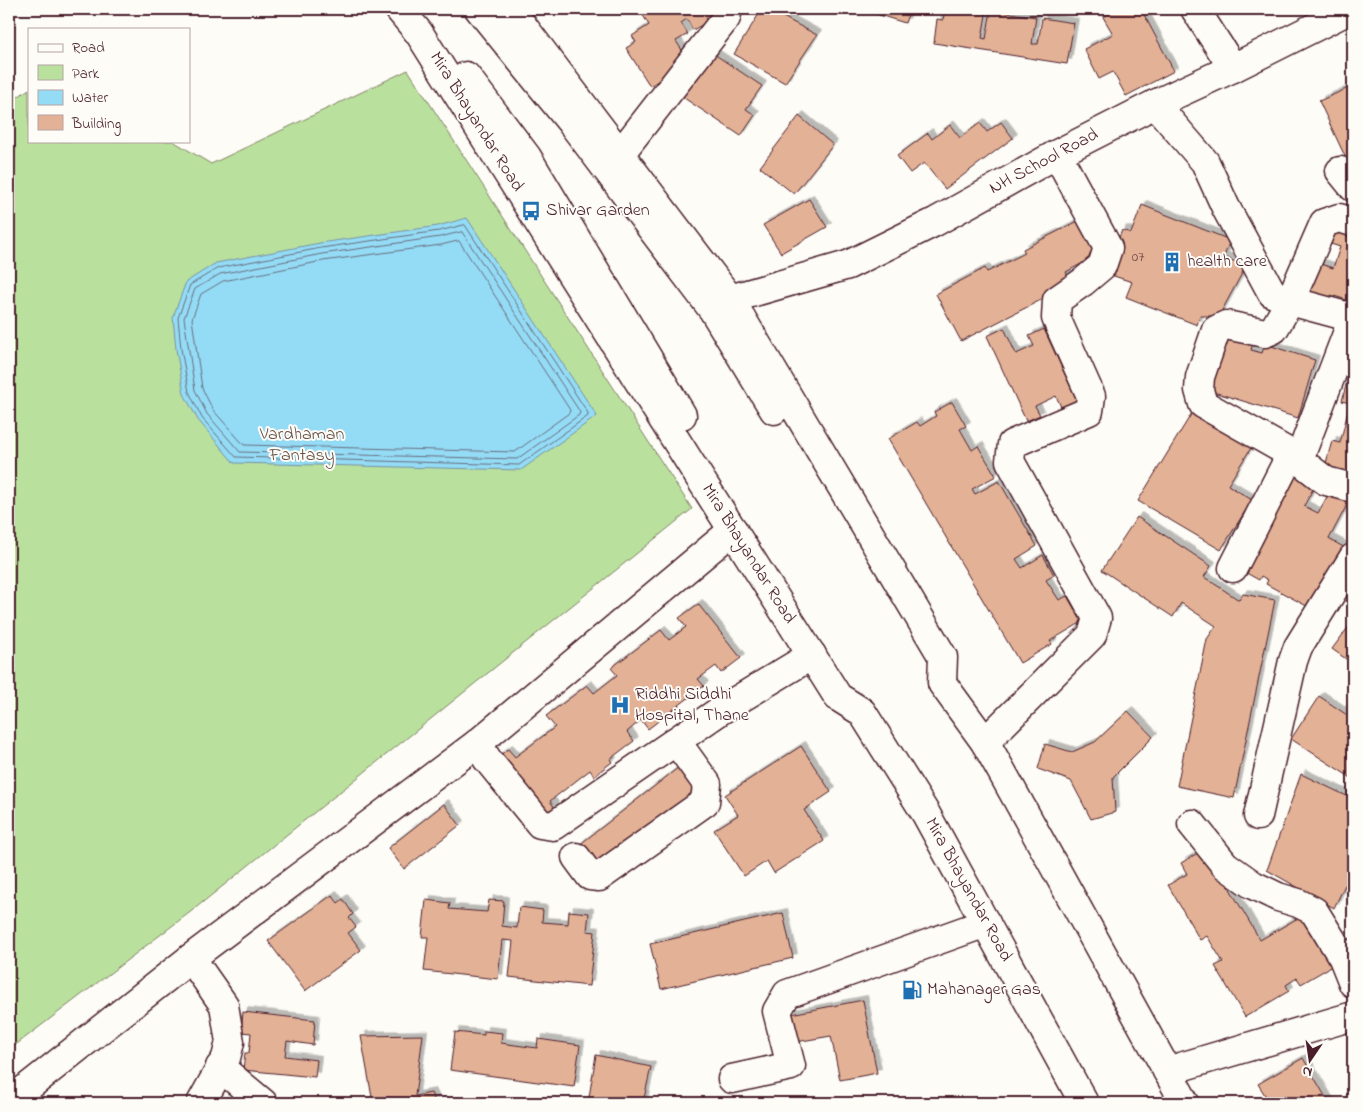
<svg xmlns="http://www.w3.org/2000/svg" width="1362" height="1112" font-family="'Indie Flower',sans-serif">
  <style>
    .green { fill: #b9e19d; stroke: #828064 }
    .water { fill: #94dcf6; stroke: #7690a5 }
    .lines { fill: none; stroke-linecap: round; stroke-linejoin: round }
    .shore { stroke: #686b7c; stroke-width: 1 }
    .building { fill: #e3b195; stroke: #4a1f2b; filter: url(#shadow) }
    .street-casing { stroke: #4a1f2b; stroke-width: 31 }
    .secondary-casing { stroke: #4a1f2b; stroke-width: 31 }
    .primary-casing { stroke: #4a1f2b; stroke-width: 31 }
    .street { stroke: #fdfcf7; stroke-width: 28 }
    .secondary { stroke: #fdfcf7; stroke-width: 28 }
    .primary { stroke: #fdfcf7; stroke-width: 28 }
    .labels { text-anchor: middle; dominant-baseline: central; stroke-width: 4; stroke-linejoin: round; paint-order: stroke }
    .number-label { font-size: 15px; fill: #704446 }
    .street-label { font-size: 18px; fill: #4a1f2b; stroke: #fdfcf7 }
    .poi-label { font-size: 18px; fill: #4a1f2b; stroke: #fdfcf7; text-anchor: start }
    .park-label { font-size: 18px; fill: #665048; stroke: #fdfcf7 }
  </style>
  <defs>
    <filter id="shadow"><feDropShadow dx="4.5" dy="-4.5" stdDeviation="0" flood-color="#0004"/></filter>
  </defs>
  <rect width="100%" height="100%" fill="#fdfcf7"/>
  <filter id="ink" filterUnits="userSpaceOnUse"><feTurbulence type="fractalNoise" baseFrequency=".02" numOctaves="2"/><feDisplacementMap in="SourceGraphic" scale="10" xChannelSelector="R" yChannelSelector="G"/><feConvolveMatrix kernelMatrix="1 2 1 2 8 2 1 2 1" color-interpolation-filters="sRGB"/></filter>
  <g filter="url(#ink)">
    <polygon class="green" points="408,70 692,509 193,910 9,1050 9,103 29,89 29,141 173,141 211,164"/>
    <polygon class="water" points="467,218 597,416 521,470 234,463 198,420 184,394 176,349 173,317 186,282 216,263 320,243 438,226"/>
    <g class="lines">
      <g class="shore">
        <polygon points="465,225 588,413 588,416 519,465 236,457 202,418 189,392 181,349 178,318 190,285 218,268 321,248 439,231"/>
        <polygon points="462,232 580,412 579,415 517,459 240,452 207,414 195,390 184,318 195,289 220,274 322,254 440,237"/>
        <polygon points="459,241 570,410 569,413 515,452 244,445 213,410 202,388 192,319 201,294 223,281 323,261 441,245"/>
      </g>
    </g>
    <g class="building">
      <polygon points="639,9 721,9 723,13 693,30 687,19 681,23 688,34 676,41 689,61 650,86 626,48 636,42 632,36 649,25"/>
      <polygon points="762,9 768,9 817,35 785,83 734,54"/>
      <polygon points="860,9 910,9 905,23"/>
      <polygon points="945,9 987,9 982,38 986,39 991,10 1036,17 1032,44 1038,44 1042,18 1074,23 1067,64 934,43 937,19 943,20"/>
      <polygon points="1118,9 1141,9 1174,71 1126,96 1113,72 1099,79 1084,49 1113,34 1103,17"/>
      <polygon points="711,52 762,86 746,109 755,115 741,136 681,96"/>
      <polygon points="1353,86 1353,165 1350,167 1319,101"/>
      <polygon points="799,116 833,145 794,194 760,167"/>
      <polygon points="1001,122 1013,138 945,189 924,163 910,173 897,156 928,133 932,139 950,125 960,138 980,123 987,132"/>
      <polygon points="809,199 827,227 781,253 763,225"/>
      <polygon points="1142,205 1230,240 1224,257 1246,266 1219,316 1200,316 1197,325 1126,297 1132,282 1105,273 1122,230 1131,233"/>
      <polygon points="1078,221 1096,256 1066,272 1072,284 961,341 936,294 985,268 987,272 1025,253 1023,249"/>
      <polygon points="1331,222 1353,229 1353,302 1331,295 1330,299 1299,290 1308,260 1333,268 1340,247 1325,242"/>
      <polygon points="1004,328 1016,354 1034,346 1029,336 1044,329 1077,401 1062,409 1056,396 1035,406 1040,415 1026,421 987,336"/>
      <polygon points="1225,331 1254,340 1251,350 1262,353 1265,344 1315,360 1298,418 1207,390"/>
      <polygon points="1348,377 1353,379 1353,482 1323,474 1332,441 1340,443 1350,403 1342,401"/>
      <polygon points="952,402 966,426 960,429 972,450 978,446 996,476 972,489 975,494 999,481 1037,546 1016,559 1022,568 1043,555 1054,575 1046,580 1059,600 1067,596 1082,622 1050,641 1052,644 1020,663 888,439 917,422 920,426 936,416 934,412"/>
      <polygon points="1195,408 1254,443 1228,485 1252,500 1221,550 1138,501"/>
      <polygon points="1291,472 1315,485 1304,506 1318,513 1329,493 1348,503 1329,539 1349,550 1316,611 1266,584 1268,580 1261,576 1259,580 1239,569"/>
      <polygon points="1137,517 1211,566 1204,577 1239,600 1243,594 1275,600 1234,798 1177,786 1207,639 1216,626 1181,603 1173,617 1102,570"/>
      <polygon points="698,604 741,658 721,673 716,666 698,679 704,686 648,729 641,720 627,732 634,741 610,759 612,762 594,776 590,770 550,801 557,811 546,819 500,755 508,749 515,757 555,727 546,716 587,685 594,693 617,675 611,668 661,630 669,640 686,627 679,618"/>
      <polygon points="1353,621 1353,664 1332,649"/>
      <polygon points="1319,696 1353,719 1353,779 1291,739"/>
      <polygon points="1128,711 1153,737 1113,777 1115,812 1091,819 1071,781 1038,769 1045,744 1072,752 1095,742"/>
      <polygon points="801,746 831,792 804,810 824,841 774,873 767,861 744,876 714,830 738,815 725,795"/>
      <polygon points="679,767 698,791 597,871 579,845"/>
      <polygon points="1301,774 1353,799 1353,888 1345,885 1334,908 1267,870"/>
      <polygon points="444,804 460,825 404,869 388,848"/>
      <polygon points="1206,848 1260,940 1303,915 1332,966 1301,984 1297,978 1286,985 1289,991 1245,1017 1215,966 1223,962 1207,936 1200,940 1168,885 1187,874 1181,863"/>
      <polygon points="332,895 338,903 343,899 353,914 349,918 356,927 348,933 361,950 305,991 268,941"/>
      <polygon points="426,900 450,903 449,909 487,912 489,900 504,901 502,926 517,928 519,907 543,910 542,922 568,924 569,911 589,913 587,931 595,932 589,986 509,977 513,941 502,940 498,979 424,971 428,937 422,937"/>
      <polygon points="783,913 793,958 661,989 650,944"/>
      <polygon points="863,1000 877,1073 840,1080 831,1036 796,1042 791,1014"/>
      <polygon points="243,1012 315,1020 313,1045 287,1041 285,1056 317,1060 315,1077 243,1070 245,1053 249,1053 251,1033 241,1032"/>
      <polygon points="484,1031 502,1033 501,1043 537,1048 538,1039 580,1045 574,1087 450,1070 455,1032 484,1035"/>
      <polygon points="423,1035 415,1096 431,1093 436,1103 373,1103 361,1036"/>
      <polygon points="596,1055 651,1067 643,1103 588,1103"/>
      <polygon points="1303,1058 1329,1103 1270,1103 1258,1084"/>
    </g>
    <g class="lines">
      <defs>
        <g id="street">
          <polyline points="1195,9 1233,68"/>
          <polyline points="1155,104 1205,162 1226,208 1272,293 1290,301 1353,318"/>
          <polyline points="620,154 726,18 728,9"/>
          <polyline points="1340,171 1353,187"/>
          <polyline points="1353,222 1339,218 1324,223 1290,301 1274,329 1265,333 1226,325 1216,330 1200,377 1199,390 1203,404 1291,454 1326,481 1353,488"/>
          <polyline points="1233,568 1291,454 1303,449 1353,318"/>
          <polyline points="985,742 1092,635 1097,618 1010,461 1012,444 1089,411 1091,396 1056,318 1057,300 1083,282 1102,266 1108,248 1057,154"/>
          <polyline points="478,743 487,759 540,824 553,826 721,710 812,655"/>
          <polyline points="1258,816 1293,661 1298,647 1353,558"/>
          <polyline points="1192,824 1225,865 1253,885 1278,897 1298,903 1314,911 1343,958 1353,983"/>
          <polyline points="576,857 590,876 599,877 705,802 707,784 676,741"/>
          <polyline points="191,958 224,1005 230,1042 226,1058 201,1103"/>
          <polyline points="220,1067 263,1103"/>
          <polyline points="1167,1071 1353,1016"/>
          <polyline points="732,1079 791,1066 777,1011 787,994 986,923"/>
          <polyline points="9,1102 191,958 478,743 733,530"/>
        </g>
        <polyline id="secondary" points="730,299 848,265 935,222 1057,154 1155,104 1233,68 1351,9"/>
        <g id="primary">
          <polyline points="399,9 419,33 838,697 862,712 926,814 1084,1103"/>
          <polyline points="479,9 574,126 713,310 774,410"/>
          <polyline points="510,9 730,299 943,657 942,683 985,742 1002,772 1185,1103"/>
          <polyline points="466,76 527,157 682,415"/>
        </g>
      </defs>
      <use href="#street" class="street-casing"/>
      <use href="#secondary" class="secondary-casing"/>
      <use href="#primary" class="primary-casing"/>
      <use href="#street" class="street"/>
      <use href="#secondary" class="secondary"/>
      <use href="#primary" class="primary"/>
    </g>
  </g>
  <defs>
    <symbol id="bus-bare" viewBox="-9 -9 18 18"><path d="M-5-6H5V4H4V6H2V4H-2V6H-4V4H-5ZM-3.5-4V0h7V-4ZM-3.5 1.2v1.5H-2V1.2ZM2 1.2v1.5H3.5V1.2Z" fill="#1f6fb2" stroke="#fdfcf7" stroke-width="2.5" paint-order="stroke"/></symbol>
    <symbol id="building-bare" viewBox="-9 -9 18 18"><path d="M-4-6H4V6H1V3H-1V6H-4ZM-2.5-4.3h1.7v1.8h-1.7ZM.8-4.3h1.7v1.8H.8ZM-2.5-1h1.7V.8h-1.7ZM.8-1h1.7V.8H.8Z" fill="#1f6fb2" stroke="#fdfcf7" stroke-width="2.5" paint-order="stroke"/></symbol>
    <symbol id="hospital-bare" viewBox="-9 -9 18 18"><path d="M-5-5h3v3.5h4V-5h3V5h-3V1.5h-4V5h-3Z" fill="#1f6fb2" stroke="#fdfcf7" stroke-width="2.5" paint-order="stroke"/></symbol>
    <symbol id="fuel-bare" viewBox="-9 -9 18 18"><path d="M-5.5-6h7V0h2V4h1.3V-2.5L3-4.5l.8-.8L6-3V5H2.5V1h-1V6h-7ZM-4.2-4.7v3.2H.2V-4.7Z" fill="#1f6fb2" stroke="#fdfcf7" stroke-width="2.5" paint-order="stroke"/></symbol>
  </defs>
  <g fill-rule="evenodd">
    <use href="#bus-bare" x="517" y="197" width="28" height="28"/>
    <use href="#building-bare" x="1158" y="248" width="28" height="28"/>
    <use href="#hospital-bare" x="606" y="691" width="28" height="28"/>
    <use href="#fuel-bare" x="898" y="976" width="28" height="28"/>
  </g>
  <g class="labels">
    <g class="number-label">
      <text x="1138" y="257">07</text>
    </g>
    <g class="street-label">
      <text transform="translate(476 122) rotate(58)">Mira Bhayandar Road</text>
      <text transform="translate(1044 162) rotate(-28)">NH School Road</text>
      <text transform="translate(748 554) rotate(58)">Mira Bhayandar Road</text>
      <text transform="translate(968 890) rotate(61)">Mira Bhayandar Road</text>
    </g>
    <g class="poi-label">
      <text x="546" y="211">Shivar Garden</text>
      <text x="1187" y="262">health care</text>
      <text x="635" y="695">Riddhi Siddhi<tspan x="635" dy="21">Hospital, Thane</tspan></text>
      <text x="927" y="990">Mahanager Gas</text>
    </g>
    <g class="park-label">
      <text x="302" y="435">Vardhaman<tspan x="302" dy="21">Fantasy</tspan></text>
    </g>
  </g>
  <rect width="1362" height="1112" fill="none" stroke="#fdfcf7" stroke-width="30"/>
  <rect x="15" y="15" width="1332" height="1082" fill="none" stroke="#4a1f2b" stroke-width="2" filter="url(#ink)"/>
  <rect x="28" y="28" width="162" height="115" fill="#fdfcf7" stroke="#b5a4a5"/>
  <rect x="38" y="44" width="25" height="8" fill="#fdfcf7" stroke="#b5a4a5"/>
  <text x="72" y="52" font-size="15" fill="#4a1f2b">Road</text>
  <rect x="38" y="65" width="25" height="15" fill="#b9e19d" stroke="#b5a4a5"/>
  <text x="72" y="78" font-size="15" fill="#4a1f2b">Park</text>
  <rect x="38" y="90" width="25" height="15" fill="#94dcf6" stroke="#b5a4a5"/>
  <text x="72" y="102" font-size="15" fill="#4a1f2b">Water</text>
  <rect x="38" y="115" width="25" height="15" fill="#e3b195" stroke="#b5a4a5"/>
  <text x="72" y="128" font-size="15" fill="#4a1f2b">Building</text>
  <g transform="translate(1310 1060) rotate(193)" stroke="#fdfcf7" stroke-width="4" paint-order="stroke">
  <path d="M0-4L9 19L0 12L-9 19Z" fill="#4a1f2b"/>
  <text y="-8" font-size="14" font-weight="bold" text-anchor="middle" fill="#4a1f2b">N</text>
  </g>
</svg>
